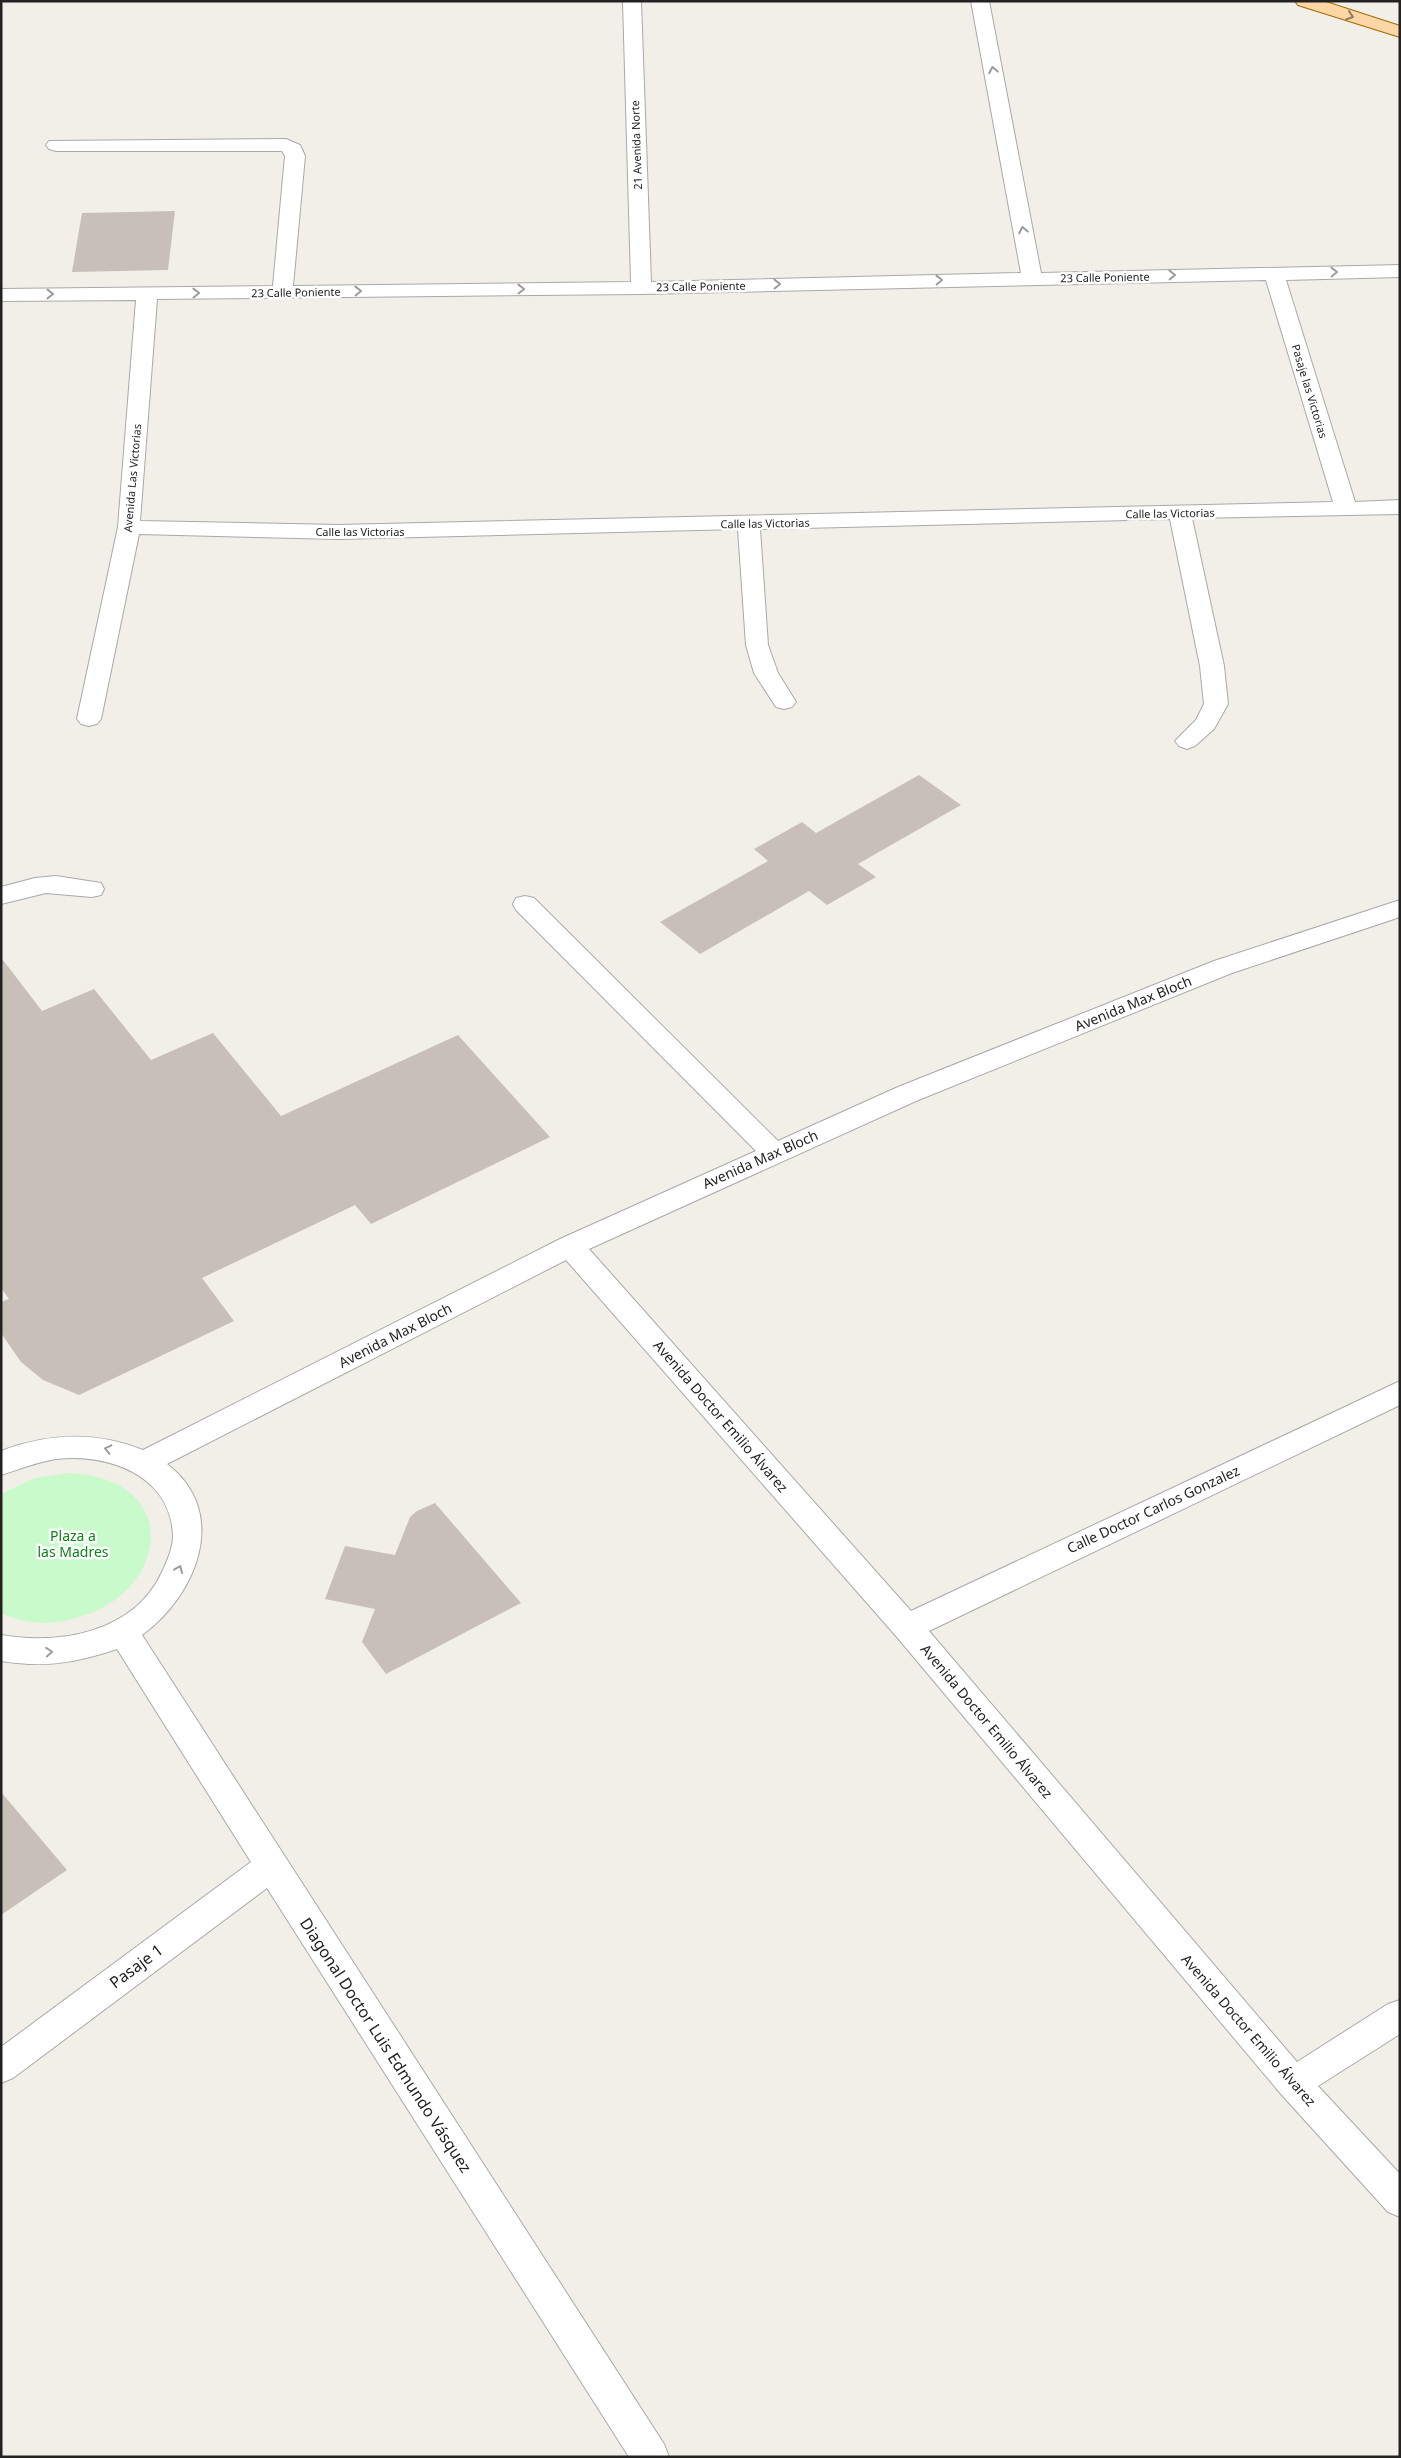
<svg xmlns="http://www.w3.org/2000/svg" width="1401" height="2458" font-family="'Noto Sans',sans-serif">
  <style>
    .park { fill: #c8facc }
    .building { fill: #c7bfb8 }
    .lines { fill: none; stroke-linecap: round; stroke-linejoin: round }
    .minor-casing { stroke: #a9a9a9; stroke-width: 2 }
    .major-casing { stroke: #a06b00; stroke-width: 2 }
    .minor { fill: #fff; fill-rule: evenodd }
    .major { fill: #fcd6a4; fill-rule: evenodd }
    .oneway { stroke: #8f7c63 }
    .oneway2 { stroke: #9c9c9c }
    .labels { text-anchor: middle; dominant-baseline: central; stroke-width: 5; stroke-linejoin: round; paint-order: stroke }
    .far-street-label { font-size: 11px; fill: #222; stroke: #fff }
    .street-label { font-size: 14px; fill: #222; stroke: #fff }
    .park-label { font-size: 14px; fill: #0c8416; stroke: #fff }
    .near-street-label { font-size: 16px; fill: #222; stroke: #fff }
  </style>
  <rect width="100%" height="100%" fill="#f2efe9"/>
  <path class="park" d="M69 1473C187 1478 169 1600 68 1620 46 1625 22 1623 1 1613V1494L35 1478Z"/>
  <g class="building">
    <polygon points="175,211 168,270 72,272 82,213"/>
    <polygon points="919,775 961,805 858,864 876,877 827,905 809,891 700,954 660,922 768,861 754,849 802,822 816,833"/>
    <polygon points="3,960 42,1011 94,989 151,1060 213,1033 281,1116 458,1035 550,1137 371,1224 355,1205 202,1278 234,1321 79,1395 43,1380 21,1362 1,1333 1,1302 9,1299 1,1288 1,961"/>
    <polygon points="435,1503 521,1603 386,1674 362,1642 375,1609 325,1599 345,1546 395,1555 410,1517 417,1511"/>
    <polygon points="1,1792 67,1870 1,1915"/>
  </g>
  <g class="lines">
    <defs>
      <g id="minor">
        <path d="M623 1H641L651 282 1021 273 971 1H989L1041 273 1400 265V277L1286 280 1355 502 1400 500V514L1192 518 1224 666 1228 704 1214 729 1195 746 1187 749 1179 746 1175 741 1196 720 1204 704 1200 666 1170 519 760 529 768 645 778 673 796 702 792 707 784 709 776 707 754 673 746 645 738 529 338 539 139 534 101 719 97 724 89 726 81 724 77 719 118 527 136 300 1 301V289L273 286 285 156 282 151H56L49 149 46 145 49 141 286 139 300 145 305 156 293 286 631 282ZM1266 280 1333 502 338 525 140 521 157 299 641 294Z"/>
        <polygon points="56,876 101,883 104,889 101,895 92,897 46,893 1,904 1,887 35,878"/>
        <path d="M525 896 534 898 778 1141 898 1087 1214 961 1400 900V917L1232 973 916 1101 589 1249 911 1611 1400 1381V1405L929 1631 1297 2062 1388 2004 1400 2000V2034L1318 2086 1400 2174V2217L1388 2212 1281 2094 896 1636 566 1260 167 1464C231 1513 196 1596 142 1635L664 2444 669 2457H629L267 1888 13 2078 1 2083V2047L251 1862 117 1649C75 1663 45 1668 1 1661V1635C60 1645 134 1633 162 1572 167 1561 173 1548 173 1536 171 1475 108 1453 56 1459 37 1462 20 1469 1 1475V1451C49 1433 95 1431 143 1450L560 1239 756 1151 516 910 513 904 516 898Z"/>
      </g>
      <polygon id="major" points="1295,1 1323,1 1400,26 1400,37 1298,5"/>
    </defs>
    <use href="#minor" class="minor-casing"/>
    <use href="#major" class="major-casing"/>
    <use href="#minor" class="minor"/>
    <use href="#major" class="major"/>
  </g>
  <defs><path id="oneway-chevron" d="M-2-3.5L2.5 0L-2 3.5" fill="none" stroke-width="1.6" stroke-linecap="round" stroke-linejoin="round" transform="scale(1.25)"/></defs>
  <use class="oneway" href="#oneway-chevron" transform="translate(1350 16) rotate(18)"/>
  <g class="oneway2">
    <use href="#oneway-chevron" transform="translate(993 70) rotate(-101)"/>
    <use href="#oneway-chevron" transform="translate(1023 230) rotate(-101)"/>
    <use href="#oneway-chevron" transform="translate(1334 272) rotate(-1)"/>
    <use href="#oneway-chevron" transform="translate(1172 275) rotate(-1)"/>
    <use href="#oneway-chevron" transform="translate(939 280) rotate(-1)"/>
    <use href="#oneway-chevron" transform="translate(777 284) rotate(-1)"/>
    <use href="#oneway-chevron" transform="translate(521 289) rotate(-1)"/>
    <use href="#oneway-chevron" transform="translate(358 291) rotate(-1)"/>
    <use href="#oneway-chevron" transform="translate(196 293) rotate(-1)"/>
    <use href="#oneway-chevron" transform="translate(50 294)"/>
    <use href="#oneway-chevron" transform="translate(108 1449) rotate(-167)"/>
    <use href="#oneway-chevron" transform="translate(179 1569) rotate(-68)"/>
    <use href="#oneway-chevron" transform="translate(49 1652) rotate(-4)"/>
  </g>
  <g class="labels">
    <g class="far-street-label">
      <text transform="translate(636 145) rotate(-92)">21 Avenida Norte</text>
      <text transform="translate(1105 277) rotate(-1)">23 Calle Poniente</text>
      <text transform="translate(701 286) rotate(-1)">23 Calle Poniente</text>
      <text transform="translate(296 292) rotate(-1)">23 Calle Poniente</text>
      <text transform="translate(1310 391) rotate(73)">Pasaje las Victorias</text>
      <text transform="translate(132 478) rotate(-85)">Avenida Las Victorias</text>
      <text transform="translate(1170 513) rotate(-1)">Calle las Victorias</text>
      <text transform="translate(765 523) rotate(-1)">Calle las Victorias</text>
      <text x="360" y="531">Calle las Victorias</text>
    </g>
    <g class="street-label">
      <text transform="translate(1133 1003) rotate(-22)">Avenida Max Bloch</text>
      <text transform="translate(760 1159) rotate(-24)">Avenida Max Bloch</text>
      <text transform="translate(395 1335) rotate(-27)">Avenida Max Bloch</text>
      <text transform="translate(721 1416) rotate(49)">Avenida Doctor Emilio Álvarez</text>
      <text transform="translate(1153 1509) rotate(-25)">Calle Doctor Carlos Gonzalez</text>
      <text transform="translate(987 1721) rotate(50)">Avenida Doctor Emilio Álvarez</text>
      <text transform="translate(1249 2030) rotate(49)">Avenida Doctor Emilio Álvarez</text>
    </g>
    <g class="park-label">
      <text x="73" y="1535">Plaza a<tspan x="73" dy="16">las Madres</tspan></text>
    </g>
    <g class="near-street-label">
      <text transform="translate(136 1966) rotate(-37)">Pasaje 1</text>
      <text transform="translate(386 2045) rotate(57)">Diagonal Doctor Luis Edmundo Vásquez</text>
    </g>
  </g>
  <rect width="1401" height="2458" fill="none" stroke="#222222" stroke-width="5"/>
</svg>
